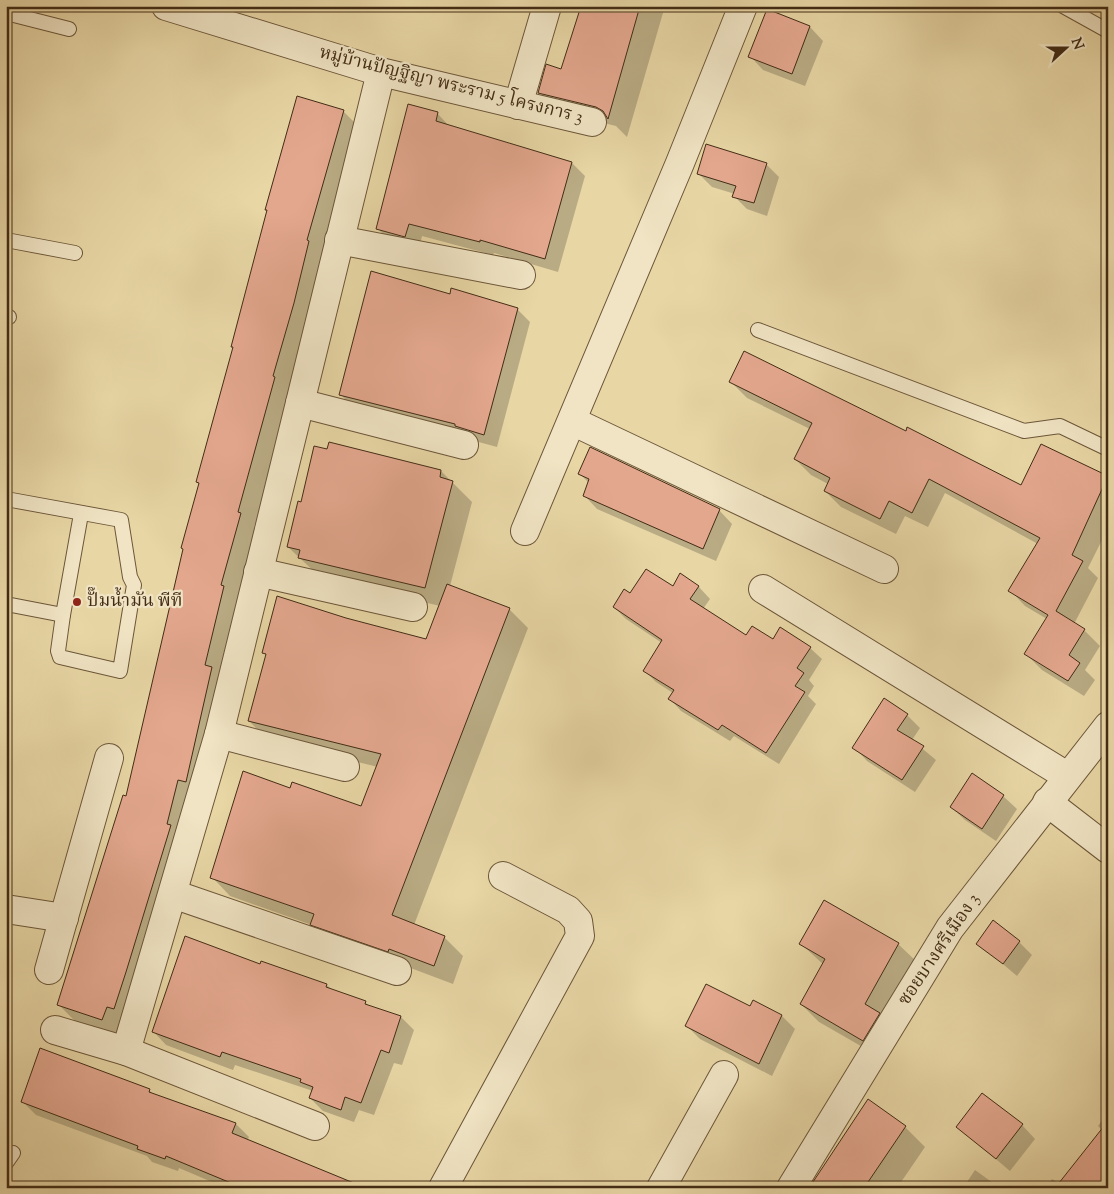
<svg xmlns="http://www.w3.org/2000/svg" width="1114" height="1194" font-family="'Sorts Mill Goudy','Noto Serif Thai',serif">
  <style>
    .shadow { fill: #0003 }
    .building { fill: #e3a78e; stroke: #422c15 }
    .lines { fill: none; stroke-linecap: round; stroke-linejoin: round }
    .service-casing { stroke: #6c5639; stroke-width: 16 }
    .minor-casing { stroke: #6c5639; stroke-width: 30 }
    .service { stroke: #f0e4c4; stroke-width: 14 }
    .minor { stroke: #f0e4c4; stroke-width: 28 }
    .poi-dot { fill: #8f2418; stroke: #f0e4c4; stroke-width: 2 }
    .labels { text-anchor: middle; dominant-baseline: central; stroke-width: 4.5; stroke-linejoin: round; paint-order: stroke }
    .street-label { font-size: 18px; fill: #422c15; stroke: #f0e4c4 }
    .poi-label { font-size: 18px; fill: #422c15; stroke: #f0e4c4; text-anchor: start }
  </style>
  <rect width="100%" height="100%" fill="#e8d6a5"/>
  <filter id="stains"><feTurbulence type="fractalNoise" baseFrequency=".004" numOctaves="4"/><feColorMatrix values="0 0 0 0 .2 0 0 0 0 .09 0 0 0 0 .02 0 0 0 .5 -.17"/></filter>
  <radialGradient id="worn" r=".72"><stop offset=".6" stop-color="#630" stop-opacity="0"/><stop offset="1" stop-color="#630" stop-opacity=".3"/></radialGradient>
  <g class="shadow">
    <polygon points="582,6 665,6 627,137 616,126 559,112 539,93 562,71"/>
    <polygon points="767,10 810,27 823,41 805,86 763,70 750,56"/>
    <polygon points="343,111 359,127 291,395 254,528 257,531 237,600 240,604 194,796 119,1035 75,1021 59,1005 127,798 200,484 197,482 234,348 232,346 268,211 266,210"/>
    <polygon points="437,113 450,127 572,163 585,176 558,272 494,253 493,255 422,236 419,249 391,242 378,229"/>
    <polygon points="766,164 779,177 767,216 747,209 734,196 735,194 712,187 698,173"/>
    <polygon points="1108,289 1108,306 1102,301"/>
    <polygon points="451,296 517,309 530,322 497,447 354,408 341,395"/>
    <polygon points="731,382 906,433 1021,487 1042,446 1108,478 1108,528 1088,568 1098,578 1074,624 1084,630 1100,646 1085,670 1095,680 1084,696 1042,670 1026,654 1047,619 1025,606 1010,590 1038,544 945,493 928,527 905,516 896,534 841,507 825,491 828,484 811,475 795,459 810,429 747,398"/>
    <polygon points="441,471 472,502 450,586 509,609 528,628 414,925 444,937 463,956 453,984 408,967 331,943 312,925 230,896 212,877 291,789 362,808 378,767 268,740 249,721 267,656 263,652 345,619 426,641 440,606 320,577 288,547"/>
    <polygon points="579,473 719,510 732,524 716,561 597,509 584,495 589,483"/>
    <polygon points="681,575 699,587 710,599 703,609 746,637 810,648 822,659 809,680 814,686 808,696 816,704 779,764 734,736 730,741 681,711 670,699 673,693 656,682 645,671 662,643 626,619 614,607 631,594 673,588"/>
    <polygon points="907,715 920,728 912,740 936,760 915,792 867,761 854,747"/>
    <polygon points="1003,796 1017,809 996,841 965,820 951,807"/>
    <polygon points="1019,942 1032,955 1017,976 978,943"/>
    <polygon points="801,944 898,944 916,961 880,1057 819,1022 801,1004 824,965"/>
    <polygon points="262,962 327,985 332,990 365,1002 370,1007 401,1017 414,1030 402,1065 394,1063 374,1115 359,1110 354,1122 323,1111 310,1098 312,1092 310,1090 235,1065 233,1070 166,1045 153,1031 261,966"/>
    <polygon points="754,1002 782,1016 795,1029 772,1076 700,1039 687,1026 751,1008"/>
    <polygon points="149,1090 154,1095 236,1124 249,1137 247,1141 344,1188 226,1188 179,1168 178,1171 152,1162 147,1156 36,1115 23,1102"/>
    <polygon points="1108,1112 1108,1188 1047,1188 1052,1179 1060,1184 1102,1130 1098,1126"/>
    <polygon points="1022,1125 1035,1139 1010,1171 958,1127"/>
    <polygon points="905,1127 925,1147 897,1188 813,1188"/>
    <polygon points="975,1170 1000,1188 963,1188"/>
  </g>
  <g class="building">
    <polygon points="581,6 640,6 608,119 603,111 596,107 538,93 546,64 561,69"/>
    <polygon points="767,9 810,26 792,74 748,57"/>
    <polygon points="297,96 344,110 307,240 309,241 294,303 273,376 275,377 238,512 241,513 221,585 224,586 205,665 212,667 186,782 178,780 167,824 171,825 126,972 114,1009 107,1007 102,1020 57,1005 123,795 126,796 183,549 181,548 199,483 196,482 233,347 231,347 267,210 265,210"/>
    <polygon points="408,104 438,112 436,121 572,162 545,259 480,240 480,242 409,224 405,237 376,229"/>
    <polygon points="706,144 767,163 754,203 732,197 736,186 697,174"/>
    <polygon points="371,271 450,294 451,288 518,308 484,435 455,426 455,424 339,395"/>
    <polygon points="744,351 906,431 907,427 1021,485 1041,444 1108,476 1072,555 1083,561 1056,611 1085,629 1069,655 1080,663 1068,681 1024,654 1048,615 1008,591 1040,538 929,479 912,513 889,501 880,519 824,491 830,478 794,459 812,423 729,382"/>
    <polygon points="329,442 441,470 440,477 453,481 425,588 298,558 300,550 287,547 298,501 301,502 314,446 327,449"/>
    <polygon points="590,447 720,509 703,549 583,496 589,479 578,474"/>
    <polygon points="646,569 673,586 680,573 699,586 690,599 746,635 752,626 773,639 780,627 811,647 797,668 804,673 795,686 805,692 766,753 722,725 718,730 668,699 674,690 643,671 662,640 613,607 624,589 630,593"/>
    <polygon points="447,584 510,608 392,915 445,936 434,966 389,949 388,952 310,925 314,914 210,878 243,771 290,788 292,782 361,806 381,754 248,721 266,654 262,653 277,596 346,618 426,639"/>
    <polygon points="884,698 908,714 897,730 924,746 902,780 852,748"/>
    <polygon points="972,773 1004,795 982,829 950,807"/>
    <polygon points="824,900 899,943 865,1004 880,1013 863,1041 800,1004 825,959 799,944"/>
    <polygon points="993,920 1020,941 1003,964 976,944"/>
    <polygon points="185,936 260,964 261,961 327,984 326,987 366,1001 365,1004 401,1016 389,1053 381,1050 361,1103 345,1097 341,1110 309,1098 313,1087 300,1082 301,1079 222,1052 220,1057 152,1032"/>
    <polygon points="706,984 750,1006 753,1000 782,1015 759,1064 685,1026"/>
    <polygon points="40,1048 150,1089 149,1092 236,1123 232,1133 366,1188 243,1188 166,1156 165,1159 137,1149 138,1146 21,1102"/>
    <polygon points="982,1093 1023,1124 996,1159 956,1127"/>
    <polygon points="868,1099 906,1126 864,1188 809,1188"/>
    <polygon points="1108,1121 1108,1188 1055,1188"/>
  </g>
  <g class="lines">
    <defs>
      <g id="service">
        <polyline points="1063,6 1108,31"/>
        <polyline points="6,13 69,29"/>
        <polyline points="6,240 75,253"/>
        <polyline points="6,317 9,317"/>
        <polyline points="758,330 1024,431 1060,426 1108,449"/>
        <polyline points="6,499 121,520 130,577 134,585 120,671 60,657 58,651 63,615"/>
        <polyline points="6,604 63,615 81,514"/>
        <polyline points="6,1163 13,1153"/>
      </g>
      <g id="minor">
        <polyline points="166,6 381,72 592,122"/>
        <polyline points="518,105 547,6"/>
        <polyline points="339,240 521,275"/>
        <polyline points="300,403 464,445"/>
        <polyline points="572,421 884,569"/>
        <polyline points="525,531 680,163 743,6"/>
        <polyline points="258,572 413,607"/>
        <polyline points="763,589 1067,776"/>
        <polyline points="219,734 345,767"/>
        <polyline points="1047,802 1108,849"/>
        <polyline points="173,894 397,971"/>
        <polyline points="6,909 64,918"/>
        <polyline points="49,970 109,758"/>
        <polyline points="55,1030 126,1051 315,1126"/>
        <polyline points="126,1051 219,734 381,72"/>
        <polyline points="443,1188 580,936 578,921 568,910 503,876"/>
        <polyline points="661,1188 724,1075"/>
        <polyline points="791,1188 950,928 1108,726"/>
      </g>
    </defs>
    <use href="#service" class="service-casing"/>
    <use href="#minor" class="minor-casing"/>
    <use href="#service" class="service"/>
    <use href="#minor" class="minor"/>
  </g>
  <circle class="poi-dot" cx="77" cy="602" r="5"/>
  <g class="labels">
    <g class="street-label">
      <text transform="translate(451 86) rotate(14)">หมู่บ้านปัญฐิญา พระราม 5 โครงการ 3</text>
      <text transform="translate(940 950) rotate(-56)">ซอยบางศรีเมือง 3</text>
    </g>
    <g class="poi-label">
      <text x="87" y="602">ปั๊มน้ำมัน พีที</text>
    </g>
  </g>
  <rect width="1114" height="1194" fill="none" stroke="#e8d6a5" stroke-width="25"/>
  <rect x="8" y="8" width="1099" height="1179" fill="none" stroke="#422c15" stroke-width="2.5"/>
  <rect x="12" y="12" width="1089" height="1169" fill="none" stroke="#422c15"/>
  <g transform="translate(1066 48) rotate(69)" stroke="#f0e4c4" stroke-width="4" paint-order="stroke">
  <path d="M0-4L9 19L0 12L-9 19Z" fill="#422c15"/>
  <text y="-8" font-size="14" font-weight="bold" text-anchor="middle" fill="#422c15">N</text>
  </g>
  <rect width="100%" height="100%" filter="url(#stains)"/>
  <rect width="100%" height="100%" fill="url(#worn)"/>
</svg>
